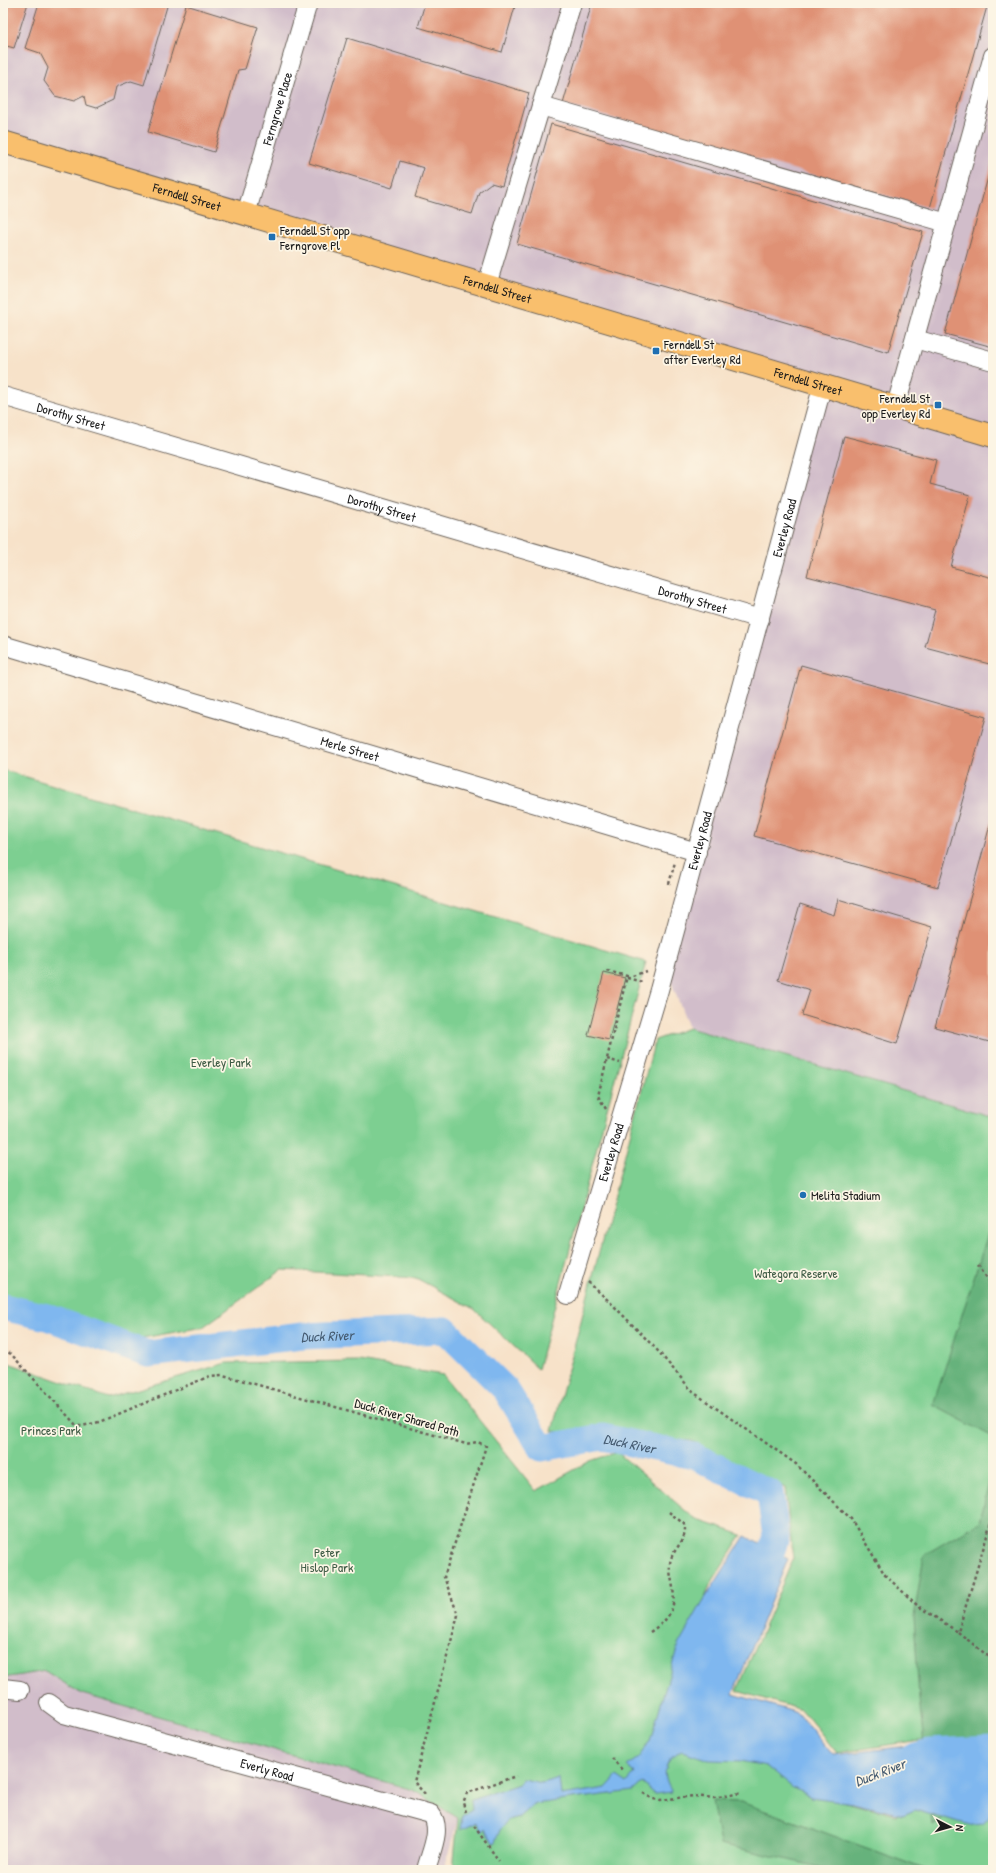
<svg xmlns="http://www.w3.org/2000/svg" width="996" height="1873" font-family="'Patrick Hand',sans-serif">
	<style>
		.industrial { fill: #d1bdca }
		.green { fill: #7dcf91; stroke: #4c7656 }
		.forest { fill: #66b27b; stroke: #41674c }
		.water { fill: #7fb7ef; stroke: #4e6a86 }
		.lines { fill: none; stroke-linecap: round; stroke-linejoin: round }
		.river { stroke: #7fb7ef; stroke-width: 27 }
		.building { fill: #df9175 }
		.minor-casing { stroke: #696159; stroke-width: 20 }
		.major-casing { stroke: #696159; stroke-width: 24 }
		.path { stroke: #696159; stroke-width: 2.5; stroke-dasharray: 3 3; stroke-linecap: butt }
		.minor { stroke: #fff; stroke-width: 18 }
		.major { stroke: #f9bf6d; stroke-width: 22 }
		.poi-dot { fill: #1f6fb2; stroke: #fcf5e5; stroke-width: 1.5 }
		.labels { text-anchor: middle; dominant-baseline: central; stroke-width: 3.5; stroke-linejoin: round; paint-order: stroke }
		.street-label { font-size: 13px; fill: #1c1c1c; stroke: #fcf5e5 }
		.poi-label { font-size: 13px; fill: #1c1c1c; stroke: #fcf5e5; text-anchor: start }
		.park-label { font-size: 13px; fill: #3e5b45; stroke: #fcf5e5 }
		.water-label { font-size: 14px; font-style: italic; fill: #445a70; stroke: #fcf5e5 }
	</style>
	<rect width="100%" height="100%" fill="#fcf5e5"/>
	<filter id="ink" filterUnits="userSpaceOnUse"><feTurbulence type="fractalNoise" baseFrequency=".025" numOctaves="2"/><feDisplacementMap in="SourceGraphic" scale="8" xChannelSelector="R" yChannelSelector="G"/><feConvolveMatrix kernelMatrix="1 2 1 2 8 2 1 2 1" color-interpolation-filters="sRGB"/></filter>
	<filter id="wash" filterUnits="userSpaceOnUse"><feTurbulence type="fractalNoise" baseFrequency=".012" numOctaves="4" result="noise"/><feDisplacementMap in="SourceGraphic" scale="16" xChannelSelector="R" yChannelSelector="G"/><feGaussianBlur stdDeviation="0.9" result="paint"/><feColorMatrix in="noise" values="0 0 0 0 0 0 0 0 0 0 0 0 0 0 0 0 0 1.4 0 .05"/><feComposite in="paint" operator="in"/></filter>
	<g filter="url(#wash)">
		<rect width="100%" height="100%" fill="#f7e2c9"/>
		<!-- industrial -->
		<path class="industrial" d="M 3,3 L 993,3 L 993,1117 L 689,1028 L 665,966 L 823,384 L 3,142 Z
			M 45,1671 L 82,1694 L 413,1790 L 458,1818 L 444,1870 L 3,1870 L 3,1678 Z"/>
		<!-- green -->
		<path class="green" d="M 3,770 L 646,962 L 538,1369 L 474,1309 L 416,1278 L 282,1270 L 203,1327 L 98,1346 L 22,1306 L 3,1304 Z
			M 689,1028 L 993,1117 L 993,1735 L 919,1740 L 837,1753 L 802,1710 L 737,1691 L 793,1559 L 785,1488 L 692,1441 L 552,1431 L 655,1040 Z
			M 3,1361 L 108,1398 L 226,1363 L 359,1361 L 443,1375 L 536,1491 L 590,1461 L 617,1452 L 695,1519 L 742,1535 L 710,1585 L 676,1672 L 769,1750 L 802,1791 L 896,1815 L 993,1771 L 993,1870 L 453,1870 L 458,1818 L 413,1790 L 82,1694 L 45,1671 L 3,1678 Z"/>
		<!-- forest -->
		<path class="forest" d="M 993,1218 L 993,1437 L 933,1405 Z
			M 993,1464 L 993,1785 L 933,1826 L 919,1699 L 914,1617 L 924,1555 L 980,1522 Z
			M 712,1801 L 741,1802 L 927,1870 L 826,1870 L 819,1867 L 720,1844 Z"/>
		<!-- water -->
		<path class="water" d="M 745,1536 L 788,1559 L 733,1694 L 798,1713 L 833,1755 L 908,1746 L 921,1763 L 993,1755 L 993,1812 L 983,1823 L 965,1825 L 915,1810 L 903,1815 L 853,1803 L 811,1797 L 793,1788 L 766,1766 L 741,1761 L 709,1760 L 682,1751 C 663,1759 661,1776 672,1792 L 655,1794 L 642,1783 L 633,1791 L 535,1804 L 520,1817 L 508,1820 L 501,1828 L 494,1844 L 484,1829 L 481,1832 L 475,1823 L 460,1830 L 462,1816 L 472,1810 L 471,1800 L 519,1784 L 524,1779 L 541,1783 L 559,1778 L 561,1795 L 606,1788 L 617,1776 L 627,1783 L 635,1773 L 627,1766 L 638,1758 L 650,1741 L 678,1645 L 702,1603 Z"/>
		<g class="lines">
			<!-- river -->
			<g class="river">
				<path id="s1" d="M 3,1307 L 47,1317 L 148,1354 L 303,1336 L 445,1330 L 506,1390 L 542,1448 L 602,1437 L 694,1456 L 770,1493 L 776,1537 L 760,1586"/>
				<path d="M 883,1770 L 910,1758 L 930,1752 L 993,1749"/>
			</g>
		</g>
		<g id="blocks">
			<!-- building -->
			<path class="building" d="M 3,3 L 28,3 L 14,48 L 3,45 Z
				M 39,3 L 168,3 L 144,85 L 131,81 L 116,87 L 113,100 L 96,108 L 86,105 L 84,96 L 74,101 L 55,96 L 44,81 L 48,68 L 40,53 L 25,48 Z
				M 425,3 L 516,3 L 502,52 L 418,27 Z
				M 592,3 L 988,3 L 930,208 L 563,104 Z
				M 186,5 L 258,27 L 245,69 L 238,70 L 214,152 L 148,132 Z
				M 347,38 L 529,93 L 502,186 L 491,183 L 479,192 L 472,214 L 415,197 L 424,168 L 400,161 L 392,188 L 309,163 Z
				M 551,124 L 923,232 L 888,352 L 517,244 Z
				M 993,159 L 993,347 L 945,334 Z
				M 844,436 L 936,460 L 930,484 L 970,495 L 951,567 L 993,578 L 993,665 L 925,647 L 935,610 L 807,576 Z
				M 801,665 L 986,717 L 938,887 L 754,836 Z
				M 993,814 L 993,1043 L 935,1027 Z
				M 838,899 L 932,927 L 897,1044 L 802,1015 L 810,990 L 778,980 L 800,904 L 834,915 Z
				M 604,973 L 625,978 L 609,1040 L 588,1035 Z"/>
		</g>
	</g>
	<g filter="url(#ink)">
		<use href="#blocks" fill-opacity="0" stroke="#696159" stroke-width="1"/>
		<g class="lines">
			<!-- minor casing -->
			<g class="minor-casing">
				<g id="minor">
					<path d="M 541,106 L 947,223"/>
					<path id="s2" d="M 246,214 L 308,3"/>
					<path d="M 487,285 L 572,3"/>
					<path d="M 915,339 L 993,361"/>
					<path id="s3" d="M 3,396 L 760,619"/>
					<path d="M 896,406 L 993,56"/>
					<path id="s4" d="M 3,645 L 697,852"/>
					<path id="s5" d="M 568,1295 L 659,990 L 823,384"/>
					<path d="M 3,1688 L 20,1690"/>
					<path id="s6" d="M 49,1703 L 64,1714 L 431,1814 C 443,1829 430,1853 426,1870"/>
				</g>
			</g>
			<!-- major casing -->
			<g class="major-casing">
				<g id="major">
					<path id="s7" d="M 3,142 L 993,436"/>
				</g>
			</g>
			<!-- path -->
			<path class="path" d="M 669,884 L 675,862
				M 627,978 L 643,982
				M 627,978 L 646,971
				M 607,1059 L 620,1063
				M 606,1109 L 598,1096 L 627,976 L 607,971
				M 978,1265 L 993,1287
				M 588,1282 L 610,1302 L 657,1350 L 693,1392 L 796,1464 L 851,1519 L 885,1575 L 918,1606 L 958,1632 L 993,1516
				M 3,1350 L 11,1354 L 77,1426 L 82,1426 L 99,1422 L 210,1376 L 223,1375 L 466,1444 L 478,1442 L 486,1446 L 444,1577 L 458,1615 L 414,1782 L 426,1795
				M 650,1632 C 671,1618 677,1608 672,1582 C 671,1576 669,1569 670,1563 C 672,1548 689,1541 684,1524 L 669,1512
				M 958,1632 L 988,1656 L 993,1658
				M 612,1758 L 623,1771
				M 643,1793 L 653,1799 L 660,1800 L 694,1796 L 714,1798 L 741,1793
				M 466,1812 L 463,1803 L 467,1793 L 516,1776
				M 474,1826 L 499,1861"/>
			<!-- minor -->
			<use href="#minor" class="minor"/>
			<!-- major -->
			<use href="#major" class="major"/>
		</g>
	</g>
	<!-- markers -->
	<g class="poi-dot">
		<rect x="268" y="233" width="8" height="8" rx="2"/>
		<rect x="652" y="347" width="8" height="8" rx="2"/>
		<rect x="934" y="401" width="8" height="8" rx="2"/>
		<circle cx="803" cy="1195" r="4"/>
	</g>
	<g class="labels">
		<!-- street labels -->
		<g class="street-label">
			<text stroke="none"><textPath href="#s2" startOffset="110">Ferngrove Place</textPath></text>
			<text stroke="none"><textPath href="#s7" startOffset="192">Ferndell Street</textPath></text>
			<text stroke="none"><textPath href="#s7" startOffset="516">Ferndell Street</textPath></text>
			<text stroke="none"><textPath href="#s7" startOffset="840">Ferndell Street</textPath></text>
			<text stroke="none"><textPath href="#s3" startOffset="71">Dorothy Street</textPath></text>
			<text stroke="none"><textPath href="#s3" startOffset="395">Dorothy Street</textPath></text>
			<text stroke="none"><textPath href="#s5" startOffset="797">Everley Road</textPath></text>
			<text stroke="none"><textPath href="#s3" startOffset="719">Dorothy Street</textPath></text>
			<text stroke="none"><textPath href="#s4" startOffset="362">Merle Street</textPath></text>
			<text stroke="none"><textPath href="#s5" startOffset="473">Everley Road</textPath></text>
			<text stroke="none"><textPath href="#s5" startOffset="149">Everley Road</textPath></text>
			<text transform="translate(407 1417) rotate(16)">Duck River Shared Path</text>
			<text stroke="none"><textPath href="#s6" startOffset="229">Everly Road</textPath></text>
		</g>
		<!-- poi labels -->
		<g class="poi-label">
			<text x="280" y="230">Ferndell St opp<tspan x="280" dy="15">Ferngrove Pl</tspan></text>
			<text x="664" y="344">Ferndell St<tspan x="664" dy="15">after Everley Rd</tspan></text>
			<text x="930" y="398" text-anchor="end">Ferndell St<tspan x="930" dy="15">opp Everley Rd</tspan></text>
			<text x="811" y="1195">Melita Stadium</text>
		</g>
		<!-- park labels -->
		<g class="park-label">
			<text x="221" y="1062">Everley Park</text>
			<text x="796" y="1273">Wategora Reserve</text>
			<text x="51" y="1430">Princes Park</text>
			<text x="327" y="1552">Peter<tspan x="327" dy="15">Hislop Park</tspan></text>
		</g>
		<!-- water labels -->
		<g class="water-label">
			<text stroke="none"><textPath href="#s1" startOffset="333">Duck River</textPath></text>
			<text stroke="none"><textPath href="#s1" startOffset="694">Duck River</textPath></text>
			<text transform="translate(880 1772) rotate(-21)">Duck River</text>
		</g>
	</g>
	<!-- margin -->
	<rect width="996" height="1873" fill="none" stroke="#fcf5e5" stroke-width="16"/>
	<!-- north arrow -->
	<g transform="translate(950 1827) rotate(96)" stroke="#fcf5e5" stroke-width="3" paint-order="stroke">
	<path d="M0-3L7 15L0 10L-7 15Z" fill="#1c1c1c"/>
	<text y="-6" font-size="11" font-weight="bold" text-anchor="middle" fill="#1c1c1c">N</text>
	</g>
</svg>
